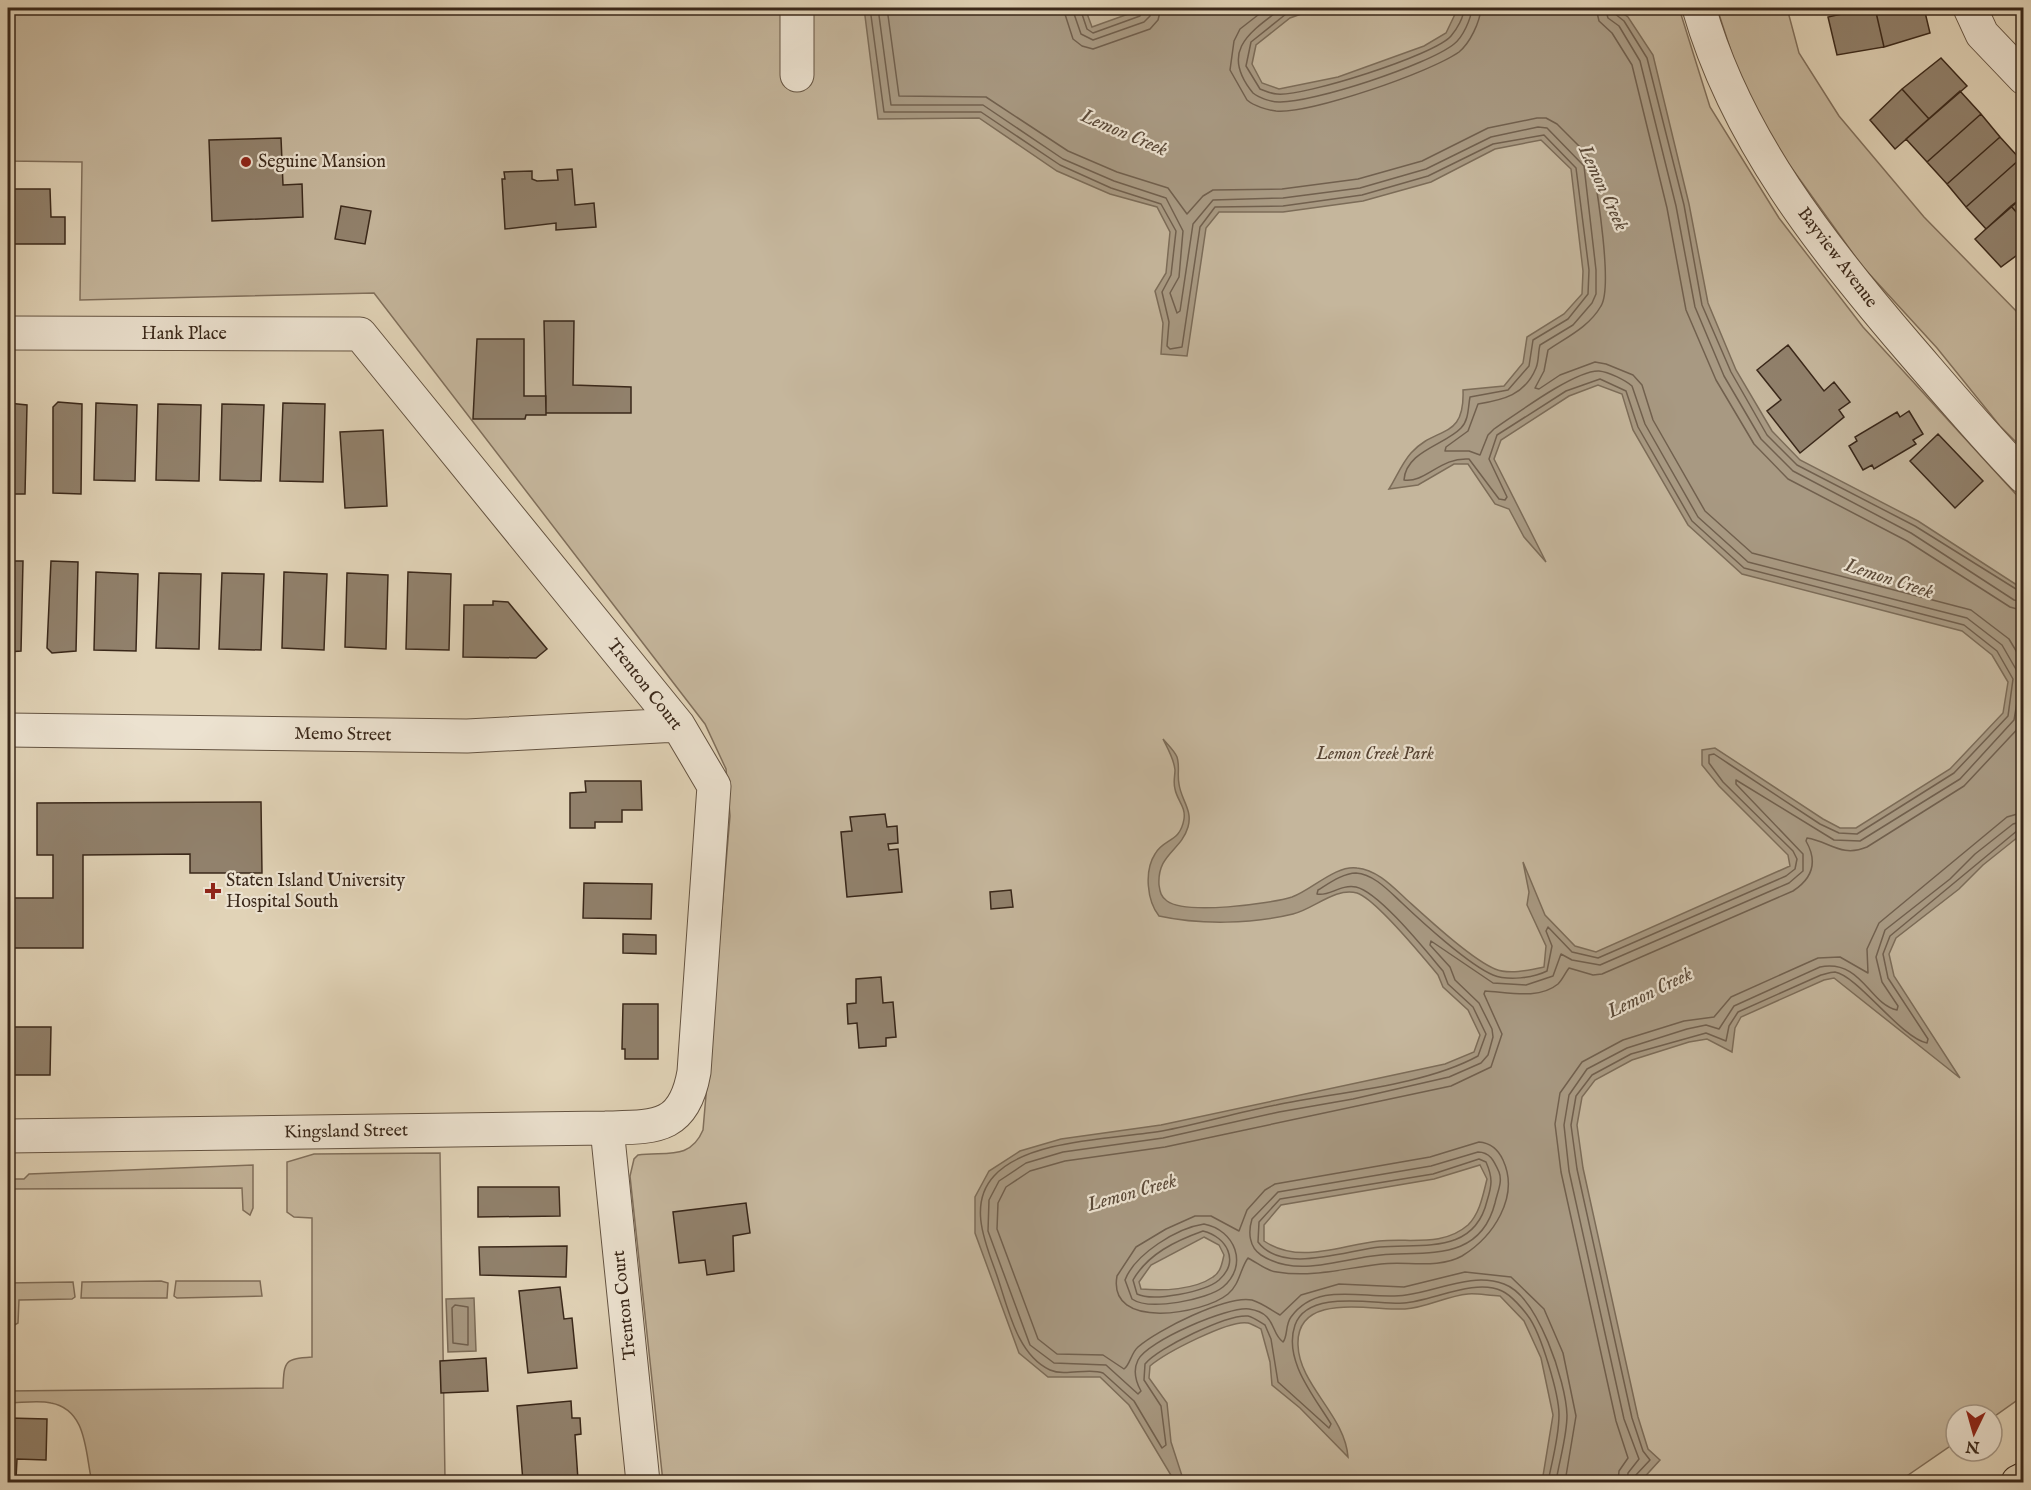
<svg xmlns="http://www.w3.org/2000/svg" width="2031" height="1490" font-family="'IM FELL English',serif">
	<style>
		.green { fill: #c5b69c; stroke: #806f5b; stroke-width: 1.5 }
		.water { fill: #a89982; stroke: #7c6c58; stroke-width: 1.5; fill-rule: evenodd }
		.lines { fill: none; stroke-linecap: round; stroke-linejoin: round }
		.shore { stroke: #71604e; stroke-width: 1.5 }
		.building { fill: #91816c; stroke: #3a281a; stroke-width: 1.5 }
		.minor-casing { stroke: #645341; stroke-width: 35 }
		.major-casing { stroke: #3a281a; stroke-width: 35 }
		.minor { stroke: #ece2d0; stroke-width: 33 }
		.major { stroke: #e1d3b7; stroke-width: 33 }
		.poi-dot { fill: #8f2418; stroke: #ece2d0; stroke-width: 2 }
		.labels { text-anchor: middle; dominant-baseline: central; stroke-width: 4.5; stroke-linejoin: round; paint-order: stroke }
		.poi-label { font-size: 18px; fill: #3a281a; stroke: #ece2d0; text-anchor: start }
		.street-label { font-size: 18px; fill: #3a281a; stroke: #ece2d0 }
		.park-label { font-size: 18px; font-style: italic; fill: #564434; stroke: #ece2d0 }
		.water-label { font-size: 20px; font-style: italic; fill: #5b4a39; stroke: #ece2d0 }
	</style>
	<rect width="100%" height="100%" fill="#e1d3b7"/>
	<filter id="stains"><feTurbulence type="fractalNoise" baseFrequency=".00333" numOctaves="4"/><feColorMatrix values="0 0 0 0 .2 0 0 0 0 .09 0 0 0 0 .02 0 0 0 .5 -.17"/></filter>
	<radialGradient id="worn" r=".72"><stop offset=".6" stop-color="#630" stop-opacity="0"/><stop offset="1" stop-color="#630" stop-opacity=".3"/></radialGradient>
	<!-- green -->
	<path class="green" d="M 8,8 L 1679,8 L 1710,107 L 1779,218 L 1863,327 L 2023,502 L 2023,1396 L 1992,1418 L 1992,1415 L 1956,1415 L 1956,1442 L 1898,1482 L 663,1482 L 630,1176 L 634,1159 L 638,1155 C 665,1151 690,1161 703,1130 L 730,816 L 726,769 L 705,724 L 374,293 L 80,300 L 82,162 L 8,161 Z
		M 1717,8 L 1787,8 L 1799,53 L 1839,116 L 1924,217 L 2023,318 L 2023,449 L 2000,426 L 1937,348 L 1862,266 L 1770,138 L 1742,85 Z
		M 440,1153 L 445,1479 L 438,1482 L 92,1482 C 85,1454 88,1410 51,1403 C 38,1400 21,1403 8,1403 L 8,1391 L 283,1388 C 284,1360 285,1359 312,1357 L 312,1218 L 294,1217 L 287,1212 L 287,1162 L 314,1154 Z
		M 253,1165 L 253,1208 L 250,1215 L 243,1210 L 242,1188 L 8,1189 L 8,1179 L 24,1179 L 29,1174 Z
		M 161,1281 L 168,1283 L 167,1298 L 81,1298 L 82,1282 Z
		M 176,1281 L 260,1281 L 262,1296 L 177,1298 L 174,1296 Z
		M 73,1282 L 75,1297 L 72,1299 L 19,1300 L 18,1323 L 13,1326 L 8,1324 L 8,1283 Z"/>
	<!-- water -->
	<path class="water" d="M 864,8 L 1085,8 L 1092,27 L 1145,8 L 1318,8 L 1290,18 L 1256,45 L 1252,64 L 1262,83 L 1279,89 L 1338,77 L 1424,46 L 1446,33 L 1458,8 L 1615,8 L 1628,17 L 1653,55 L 1689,204 L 1708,303 L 1736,370 L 1772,431 L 1800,460 L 1918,521 L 2023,589 L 2023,833 L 1983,865 L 1959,889 L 1896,938 L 1889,954 L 1894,976 L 1960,1078 L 1834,978 L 1824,980 L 1741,1017 L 1735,1028 L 1732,1052 L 1707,1039 L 1689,1042 L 1632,1060 L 1595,1080 L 1582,1097 L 1577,1125 L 1583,1168 L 1638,1417 L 1648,1449 L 1660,1460 L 1640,1482 L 1542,1482 L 1553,1415 L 1541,1358 L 1524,1321 L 1500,1296 C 1489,1296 1478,1293 1468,1294 C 1446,1296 1426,1308 1405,1309 C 1373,1311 1296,1291 1298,1345 C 1299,1385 1345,1415 1348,1457 L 1300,1408 L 1272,1385 L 1270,1362 L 1261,1329 C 1257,1327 1252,1324 1248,1323 C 1230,1319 1165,1353 1150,1366 L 1149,1378 L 1167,1403 L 1171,1442 L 1184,1482 L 1175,1482 L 1129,1405 L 1100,1377 L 1048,1377 L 1019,1353 L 975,1233 L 975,1197 L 989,1171 L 1020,1151 L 1061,1139 L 1161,1125 L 1445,1064 L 1474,1052 L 1480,1035 L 1468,1010 L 1443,987 L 1438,975 C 1423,957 1376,899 1357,893 C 1335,887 1314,909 1293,914 C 1252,924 1200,925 1159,916 C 1147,901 1144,871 1155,854 C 1164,838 1180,843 1184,819 C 1186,807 1177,800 1175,789 C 1173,782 1175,776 1175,770 C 1174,759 1168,749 1163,739 C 1168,745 1174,750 1177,757 C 1180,766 1177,775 1179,784 C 1181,800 1193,810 1188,827 C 1181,851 1157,854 1159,885 C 1160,892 1161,897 1167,901 C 1186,915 1269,904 1292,897 C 1312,890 1335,865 1357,868 C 1377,870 1392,886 1406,899 C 1426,917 1471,959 1495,969 C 1509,975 1530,970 1544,967 L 1546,946 L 1527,905 L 1529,892 L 1523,862 L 1545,915 L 1575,946 L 1596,952 L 1790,866 L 1788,855 L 1719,786 L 1702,765 L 1702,750 L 1715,748 L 1823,819 L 1840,828 L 1856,828 L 1950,769 L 2003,713 L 2008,682 L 1992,655 L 1962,631 L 1742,574 L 1688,525 L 1633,430 L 1622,394 L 1598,385 L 1569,396 L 1501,440 L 1494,459 L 1546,562 L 1524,537 L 1509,509 L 1495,504 L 1468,464 L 1454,464 L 1418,485 L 1389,489 C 1396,478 1402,463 1411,453 C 1436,425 1465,441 1463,390 L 1504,386 L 1523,363 L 1527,337 L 1564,314 L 1582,294 L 1583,271 L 1571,169 L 1541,140 L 1495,149 L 1431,182 L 1363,201 L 1283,212 L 1219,212 L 1206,228 L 1187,356 L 1161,354 L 1163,323 L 1155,291 L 1166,273 L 1170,232 L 1157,207 L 1110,194 L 1057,171 L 979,118 L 878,119 ZM 1480,1165 L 1487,1179 C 1483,1195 1480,1213 1468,1225 C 1443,1247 1410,1238 1379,1241 C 1340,1245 1300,1265 1264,1241 L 1264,1225 L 1281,1205 L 1434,1179 ZM 1204,1237 L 1219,1245 L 1224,1255 C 1222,1263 1221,1272 1213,1277 C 1194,1290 1163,1291 1141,1289 L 1139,1282 L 1151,1265 Z
		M 474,1298 L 476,1351 L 448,1352 L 446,1299 Z"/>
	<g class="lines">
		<!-- shore -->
		<path class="shore" d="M 870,8 L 884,112 L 981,112 L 1060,165 L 1111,188 L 1161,204 L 1176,231 L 1171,275 L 1162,292 L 1169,322 L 1167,346 L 1170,349 L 1182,347 L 1200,227 L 1215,207 L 1283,206 L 1362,195 L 1428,176 L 1493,144 L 1544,135 L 1576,168 L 1589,270 L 1588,294 L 1568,319 L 1533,340 L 1529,366 L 1508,390 L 1470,397 C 1468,407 1469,420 1461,428 C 1445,445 1406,451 1404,480 C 1426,483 1440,457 1469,459 L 1499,499 L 1505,500 L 1507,497 L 1489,459 L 1497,435 L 1566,391 L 1600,379 L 1626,391 L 1638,427 L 1692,521 L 1744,568 L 1964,625 L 1997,651 L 2013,679 L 2008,716 L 1954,773 L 1857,834 L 1839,833 L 1820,824 L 1729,764 L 1714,754 L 1709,755 L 1709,763 L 1723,782 L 1793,851 L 1797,859 L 1795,869 L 1786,876 L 1598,958 L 1572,952 L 1548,927 L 1546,931 L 1552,946 L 1547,971 C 1533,978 1508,981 1493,975 C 1469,965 1422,922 1402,903 C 1390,892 1374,874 1356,873 C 1343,873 1328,884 1318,890 L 1317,894 C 1329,897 1340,884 1356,887 C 1379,892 1426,951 1443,971 L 1448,984 L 1473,1007 L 1486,1034 L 1478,1056 C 1423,1086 1338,1092 1276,1105 C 1238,1112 1200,1124 1162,1131 C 1115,1139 1027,1139 994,1176 C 969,1203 984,1240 995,1270 C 1007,1302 1015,1354 1050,1370 C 1066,1377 1088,1367 1103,1373 L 1134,1401 L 1162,1448 L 1166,1445 L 1161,1406 L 1144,1380 L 1145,1364 C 1158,1348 1227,1314 1248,1316 C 1253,1317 1260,1322 1265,1325 L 1271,1339 L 1278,1382 L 1329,1428 L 1331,1424 C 1314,1396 1283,1360 1295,1325 C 1308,1288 1377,1305 1404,1303 C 1432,1301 1475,1278 1502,1291 C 1511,1295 1523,1309 1528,1316 C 1541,1333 1559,1394 1559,1415 C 1559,1437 1552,1461 1548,1482
			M 878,8 L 891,105 L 983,105 L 1063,159 L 1114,181 L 1166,198 L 1183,231 L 1179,277 L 1170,293 L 1177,313 L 1180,311 L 1193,224 L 1213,200 L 1283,198 L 1360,188 L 1426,169 L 1491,137 L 1538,127 L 1547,128 L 1584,166 L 1596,270 L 1596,294 L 1592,303 L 1573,325 L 1540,345 C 1538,352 1539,361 1536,368 C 1525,395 1503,400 1478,404 L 1468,431 L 1446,447 L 1445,451 L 1469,451 L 1480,455 L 1488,435 L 1494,429 C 1515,415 1575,370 1599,371 C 1609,372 1625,380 1632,386 L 1645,424 L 1698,517 L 1748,562 L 1967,618 L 2002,645 L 2021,678 L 2014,720 L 1960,779 L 1860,841 L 1834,840 L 1736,780 L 1736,784 L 1803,854 L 1803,871 L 1789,883 L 1600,965 L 1572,960 L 1561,954 L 1553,976 L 1526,985 L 1493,983 L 1431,941 L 1430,945 L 1450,967 L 1455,980 L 1479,1003 L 1492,1029 L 1493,1037 L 1488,1055 L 1481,1063 L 1449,1077 L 1353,1099 L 1279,1112 L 1163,1138 L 1063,1152 L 1026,1163 L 999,1181 L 989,1200 L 988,1231 L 1030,1345 L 1054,1363 L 1106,1365 L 1138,1394 L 1141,1391 C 1136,1382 1133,1370 1138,1360 C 1147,1341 1229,1306 1249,1309 C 1277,1313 1270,1333 1283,1342 C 1288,1336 1285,1325 1291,1317 C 1319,1279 1367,1301 1406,1295 C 1438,1291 1472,1272 1504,1284 C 1538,1296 1566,1382 1567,1415 C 1567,1437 1559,1461 1556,1482
			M 887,8 L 899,96 L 986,97 L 1068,151 L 1117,172 L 1168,188 L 1187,214 L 1203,196 L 1213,190 L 1282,189 L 1358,179 L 1422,161 L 1488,128 L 1537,118 L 1546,118 L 1557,124 L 1587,154 L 1592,163 C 1597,189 1613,287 1601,306 C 1589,327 1567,337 1548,350 L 1544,371 L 1535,388 L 1539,389 L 1560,375 L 1595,362 L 1606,364 L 1633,375 L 1642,385 L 1653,420 L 1705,511 L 1752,553 L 1971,610 L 2009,639 L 2024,664
			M 1063,8 L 1073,39 L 1082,46 L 1093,49 L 1150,29 L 1158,20 L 1161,8
			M 1072,8 L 1081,34 L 1093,40 L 1144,22 L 1150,16 L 1152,8
			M 1080,8 L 1087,29 L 1093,33 L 1140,16 L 1144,8
			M 1267,8 L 1240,29 L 1234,41 L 1230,70 L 1247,100 C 1254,106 1267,110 1276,111 C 1310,114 1431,72 1459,52 C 1470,43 1480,22 1481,8
			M 1282,8 C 1250,32 1219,51 1253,93 C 1259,98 1271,102 1279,102 C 1312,103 1428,65 1454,44 C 1463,37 1471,19 1472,8
			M 1301,8 L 1286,14 L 1251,42 L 1246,66 L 1260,89 C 1265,91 1272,94 1277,94 C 1303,97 1435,55 1451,36 C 1457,29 1464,17 1464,8
			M 1596,8 L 1599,21 L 1612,33 L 1632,65 L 1667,208 L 1686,310 L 1716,380 L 1754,444 L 1788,479 L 1907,541 L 2010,607 L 2024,611
			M 1605,8 L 1608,18 L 1619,26 L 1640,61 L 1676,206 L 1695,307 L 1724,376 L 1761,439 L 1793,471 L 1911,533 L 2014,600 L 2024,602
			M 1613,8 L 1614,13 L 1624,21 L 1647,58 L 1684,205 L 1702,305 L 1731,372 L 1767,435 L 1797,465 L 1915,526 L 2024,594
			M 1479,1142 C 1491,1143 1498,1149 1503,1160 C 1520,1197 1493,1237 1462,1256 C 1439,1269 1406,1261 1381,1264 C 1345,1268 1313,1278 1277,1272 C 1266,1271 1258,1263 1248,1258 C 1240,1269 1240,1284 1228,1294 C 1204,1314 1107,1331 1117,1276 L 1136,1247 L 1166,1229 L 1195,1216 L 1211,1216 L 1239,1231 L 1247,1210 L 1265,1190 L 1275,1184 L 1430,1157 Z
			M 1478,1152 C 1490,1152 1494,1161 1499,1172 C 1503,1182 1497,1193 1495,1203 C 1480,1262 1427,1251 1381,1255 C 1341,1258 1298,1279 1261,1255 C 1249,1247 1248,1232 1252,1219 L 1278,1192 L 1431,1166 Z
			M 1479,1159 L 1486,1162 C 1493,1178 1492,1185 1487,1201 C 1474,1255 1422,1243 1380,1247 C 1347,1250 1283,1275 1258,1242 L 1259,1222 L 1280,1199 L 1433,1174 Z
			M 1204,1224 C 1235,1230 1249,1265 1223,1287 C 1207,1300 1149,1311 1132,1299 L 1125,1280 C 1135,1254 1177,1228 1204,1224 Z
			M 1203,1231 C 1227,1237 1240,1261 1219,1280 C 1205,1292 1153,1302 1137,1294 L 1133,1280 C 1148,1254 1175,1241 1203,1231 Z
			M 455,1305 L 468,1307 L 468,1345 L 453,1343 L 452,1308 Z
			M 1565,1482 L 1576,1416 L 1563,1353 L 1544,1309 L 1511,1277 L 1465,1272 L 1404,1287 L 1339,1284 L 1301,1295 L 1280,1315 C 1271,1310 1262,1303 1252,1300 C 1227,1295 1157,1330 1138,1347 C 1131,1353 1130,1365 1124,1369 L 1103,1355 L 1057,1354 L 1038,1339 L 997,1229 L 998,1203 L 1006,1187 L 1030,1171 L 1065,1161 L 1165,1147 L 1451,1086 L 1491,1067 L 1502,1034 L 1484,994 L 1485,991 C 1507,992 1539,1000 1558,984 C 1563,979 1565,973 1569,968 L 1593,975 L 1602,974 L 1793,891 C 1813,878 1818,862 1806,841 L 1807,838 C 1829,841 1841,858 1867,847 L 1964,786 L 2024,722
			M 1618,1482 L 1619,1471 L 1628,1458 L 1616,1421 L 1561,1172 L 1555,1124 L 1560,1093 L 1582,1062 L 1623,1040 L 1684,1021 L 1714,1017 L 1731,997 L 1818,958 L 1840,957 L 1868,973 L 1867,949 L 1879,923 L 2007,817 L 2024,812
			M 1627,1482 L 1628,1473 L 1639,1459 L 1624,1419 L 1569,1171 L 1564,1125 L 1569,1095 L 1587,1069 L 1627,1048 L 1687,1029 L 1706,1025 L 1719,1029 L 1734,1006 L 1820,967 C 1862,959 1869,1004 1897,1010 L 1898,1006 L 1882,982 L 1876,957 L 1885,930 L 1950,879 L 1975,854 L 2013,824 L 2024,821
			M 1634,1482 L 1635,1476 L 1650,1460 L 1643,1451 L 1632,1418 L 1577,1169 L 1571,1125 L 1576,1096 L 1592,1075 L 1631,1054 L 1706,1033 L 1726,1041 L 1729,1026 L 1738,1012 L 1821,975 C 1825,974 1831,972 1835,972 C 1858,976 1901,1038 1927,1043 L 1928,1039 L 1888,978 L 1883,954 L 1890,936 L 2018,830 L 2024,829"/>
	</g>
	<!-- building -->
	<path class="building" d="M 1835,8 L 1868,8 L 1837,15 Z
		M 1868,8 L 1875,8 L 1884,47 L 1837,55 L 1828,17 Z
		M 1875,8 L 1924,8 L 1930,33 L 1884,47 Z
		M 1941,58 L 1967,86 L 1929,119 L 1902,89 Z
		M 1902,89 L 1929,119 L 1895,149 L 1870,120 Z
		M 1960,91 L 1981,114 L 1927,162 L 1906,139 Z
		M 1981,114 L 2000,137 L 1947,184 L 1927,162 Z
		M 2000,137 L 2020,159 L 1966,207 L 1947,184 Z
		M 281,138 L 283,185 L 302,184 L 303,217 L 212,221 L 209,140 Z
		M 2020,159 L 2024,163 L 2024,196 L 1986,229 L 1966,207 Z
		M 572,169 L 575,205 L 594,203 L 596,227 L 556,230 L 556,223 L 505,229 L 502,179 L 505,179 L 504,172 L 532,171 L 532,179 L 537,181 L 558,180 L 557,170 Z
		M 8,189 L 50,189 L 51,217 L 65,217 L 65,244 L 8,244 Z
		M 2024,196 L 2024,221 L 2011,206 Z
		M 341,206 L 371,211 L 365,244 L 335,239 Z
		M 2011,206 L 2024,221 L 2024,250 L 2001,267 L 1975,239 Z
		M 544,321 L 574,321 L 573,385 L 631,387 L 631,413 L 546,413 Z
		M 477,339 L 524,339 L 524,396 L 546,396 L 546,415 L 526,415 L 525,419 L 473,419 Z
		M 1788,345 L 1824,391 L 1834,382 L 1850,402 L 1839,410 L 1844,417 L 1800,453 L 1767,411 L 1781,400 L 1757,370 Z
		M 58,402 L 82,404 L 81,494 L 53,493 L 53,407 Z
		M 8,403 L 27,405 L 25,494 L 8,494 Z
		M 96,403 L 137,405 L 135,481 L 94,480 Z
		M 283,403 L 325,404 L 323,482 L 280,481 Z
		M 158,404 L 201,405 L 199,481 L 156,480 Z
		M 222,404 L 264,405 L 261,481 L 220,480 Z
		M 1909,411 L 1923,434 L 1913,440 L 1916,444 L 1874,469 L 1872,465 L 1863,470 L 1849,446 L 1857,441 L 1855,437 L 1897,412 L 1900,417 Z
		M 383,430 L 387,506 L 345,508 L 340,432 Z
		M 1938,434 L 1983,481 L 1955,508 L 1910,461 Z
		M 8,561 L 23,561 L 21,651 L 8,652 Z
		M 51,561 L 78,562 L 76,651 L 52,653 L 47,648 Z
		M 96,572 L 138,574 L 136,651 L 94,650 Z
		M 284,572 L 327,574 L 324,650 L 282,648 Z
		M 408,572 L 451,574 L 449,650 L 406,649 Z
		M 159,573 L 201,574 L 199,649 L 156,648 Z
		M 222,573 L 264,574 L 261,650 L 219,649 Z
		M 347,573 L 388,575 L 386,649 L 345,647 Z
		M 493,601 L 508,602 L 547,649 L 536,658 L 463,657 L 464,605 L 493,605 Z
		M 585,781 L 641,781 L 642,810 L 622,810 L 622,822 L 595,822 L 595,828 L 570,828 L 570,793 L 586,792 Z
		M 261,802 L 262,873 L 190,873 L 190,854 L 83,855 L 83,948 L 8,948 L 8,898 L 53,898 L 53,855 L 37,855 L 37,803 Z
		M 885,814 L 887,827 L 897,826 L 898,843 L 888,844 L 889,850 L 898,849 L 902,892 L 847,897 L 841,832 L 852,831 L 850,817 Z
		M 584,883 L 652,884 L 651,919 L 583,918 Z
		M 1011,890 L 1013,907 L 991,909 L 990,892 Z
		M 623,934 L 656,935 L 656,954 L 623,953 Z
		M 881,977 L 883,1003 L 893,1002 L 896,1037 L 886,1038 L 886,1046 L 859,1048 L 857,1023 L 848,1024 L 847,1004 L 856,1003 L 856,979 Z
		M 623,1004 L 658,1004 L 658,1059 L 625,1059 L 625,1049 L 622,1049 Z
		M 8,1027 L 51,1027 L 50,1075 L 8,1075 Z
		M 478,1187 L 559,1187 L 560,1216 L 478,1217 Z
		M 746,1203 L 750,1233 L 733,1236 L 734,1271 L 707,1275 L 705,1260 L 679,1263 L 673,1212 Z
		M 567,1246 L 566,1277 L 480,1275 L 479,1247 Z
		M 560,1287 L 564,1319 L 572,1318 L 577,1368 L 528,1373 L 519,1291 Z
		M 486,1358 L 488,1391 L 441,1393 L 440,1361 Z
		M 571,1401 L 572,1418 L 580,1418 L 581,1434 L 575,1435 L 578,1480 L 523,1482 L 517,1406 Z
		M 9,1418 L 47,1419 L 46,1460 L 17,1459 L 16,1479 L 8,1479 Z"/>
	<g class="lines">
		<!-- minor casing -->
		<g class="minor-casing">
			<path id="minor" d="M 1699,8 C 1736,138 1822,247 1909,348 C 1947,392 1984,436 2024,477
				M 1970,8 L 1982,34 L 2024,78
				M 797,75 L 797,8
				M 8,333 L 360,334 L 678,725 L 714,786 L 694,1072 C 684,1129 656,1127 607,1128 L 8,1136
				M 8,730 L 467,736 L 678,725
				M 607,1128 L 643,1482"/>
		</g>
		<!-- major casing -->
		<g class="major-casing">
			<path id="major" d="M 2018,1482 L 2024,1479"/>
		</g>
		<!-- minor -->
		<use href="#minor" class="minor"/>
		<!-- major -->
		<use href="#major" class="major"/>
	</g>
	<!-- markers -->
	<g class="poi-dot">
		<circle cx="246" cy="162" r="6"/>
		<path d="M210 882h6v6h6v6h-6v6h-6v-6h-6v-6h6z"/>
	</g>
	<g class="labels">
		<!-- poi labels -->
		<g class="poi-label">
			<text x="258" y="162">Seguine Mansion</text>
			<text x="226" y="881">Staten Island University<tspan x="226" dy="21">Hospital South</tspan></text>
		</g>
		<!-- street labels -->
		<g class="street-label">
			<text transform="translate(1837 258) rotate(53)">Bayview Avenue</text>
			<text x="184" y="334">Hank Place</text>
			<text transform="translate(644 685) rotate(52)">Trenton Court</text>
			<text transform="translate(343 735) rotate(1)">Memo Street</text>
			<text transform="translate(346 1132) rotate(-1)">Kingsland Street</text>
			<text transform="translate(625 1305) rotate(-96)">Trenton Court</text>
		</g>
		<!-- park labels -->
		<g class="park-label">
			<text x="1375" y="754">Lemon Creek Park</text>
		</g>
		<!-- water labels -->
		<g class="water-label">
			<text transform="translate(1124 133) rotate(23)">Lemon Creek</text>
			<text transform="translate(1603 188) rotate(65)">Lemon Creek</text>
			<text transform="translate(1889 579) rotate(18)">Lemon Creek</text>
			<text transform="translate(1650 993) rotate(-26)">Lemon Creek</text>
			<text transform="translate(1132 1193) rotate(-16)">Lemon Creek</text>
		</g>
	</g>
	<!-- margin -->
	<rect width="2031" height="1490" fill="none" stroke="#e1d3b7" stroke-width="30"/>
	<rect x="9" y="9" width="2013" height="1472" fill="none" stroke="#3a281a" stroke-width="3"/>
	<rect x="15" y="15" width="2001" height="1460" fill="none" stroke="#3a281a" stroke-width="1.5"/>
	<!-- north arrow -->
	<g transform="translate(1974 1433) rotate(185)"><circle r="28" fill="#ece2d0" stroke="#a59887" stroke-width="1.5"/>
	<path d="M0-4.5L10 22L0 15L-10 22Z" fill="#8f2418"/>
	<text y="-9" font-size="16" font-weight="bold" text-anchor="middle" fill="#3a281a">N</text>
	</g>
	<rect width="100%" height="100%" filter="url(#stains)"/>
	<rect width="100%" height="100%" fill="url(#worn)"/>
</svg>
